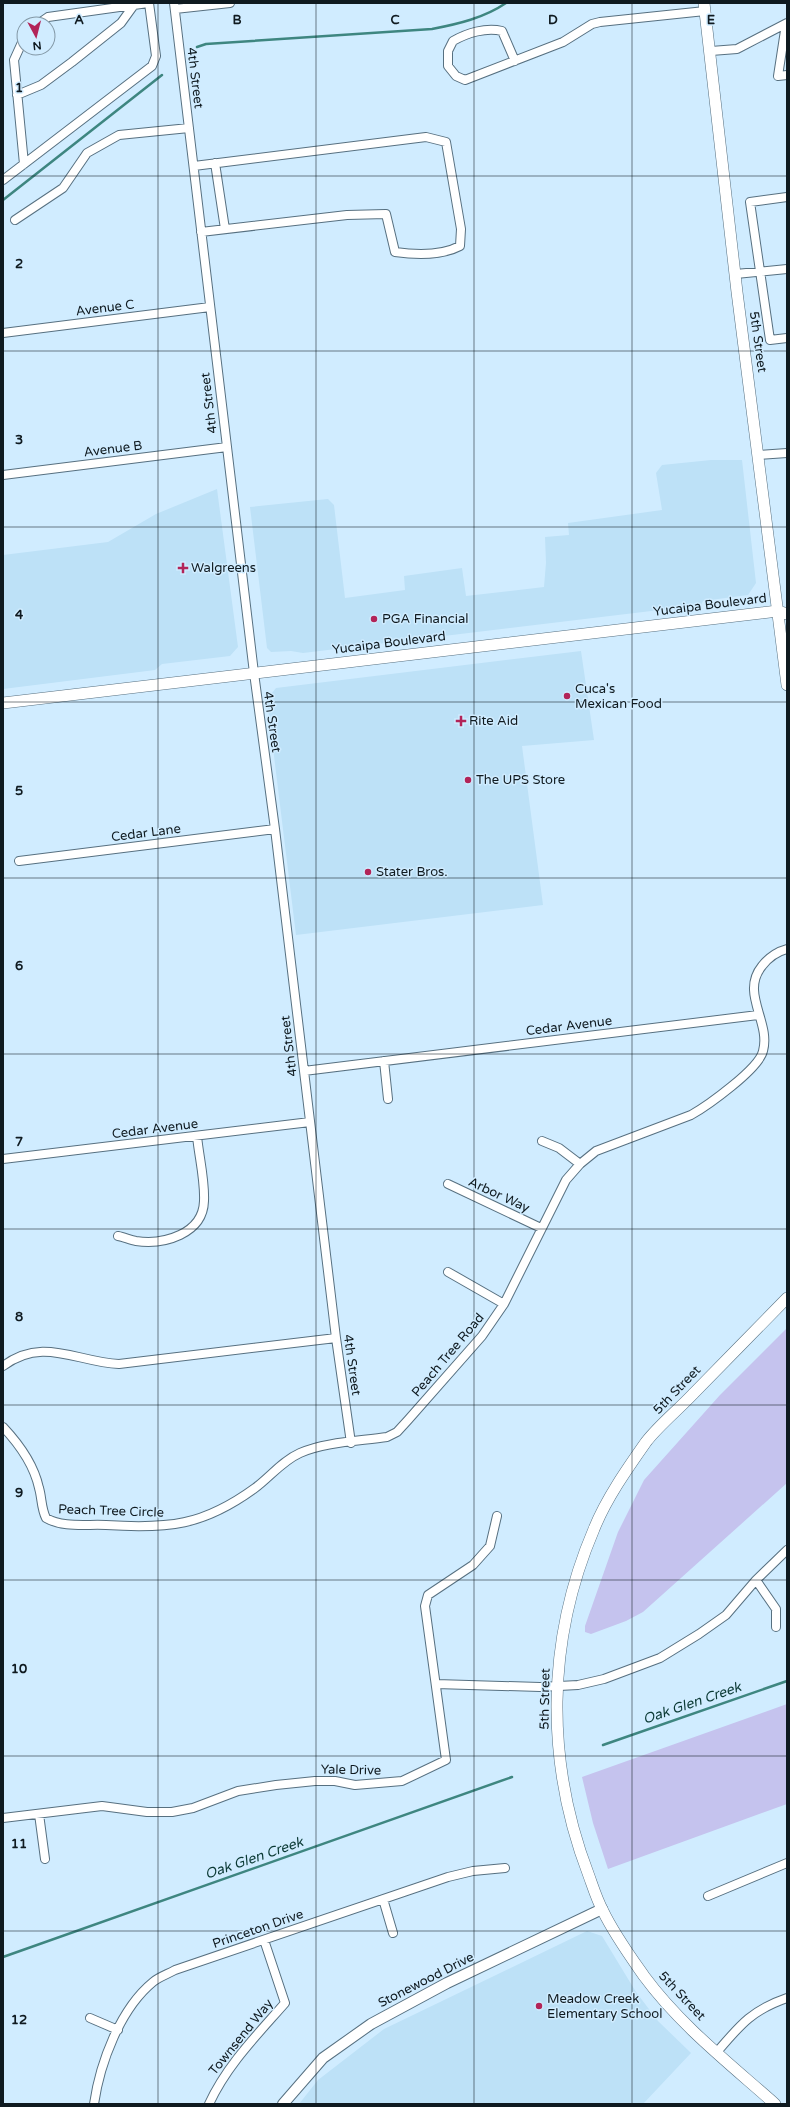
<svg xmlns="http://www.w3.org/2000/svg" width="790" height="2107" font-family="'Varela Round',sans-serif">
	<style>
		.built { fill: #bde1f7 }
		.grass { fill: #c5c3ee }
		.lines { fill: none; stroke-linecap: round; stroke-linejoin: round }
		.stream { stroke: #3e8680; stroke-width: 2.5 }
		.minor-casing { stroke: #577080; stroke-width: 10 }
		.tertiary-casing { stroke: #577080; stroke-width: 12 }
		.secondary-casing { stroke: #577080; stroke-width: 12 }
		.minor { stroke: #fff; stroke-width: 8 }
		.tertiary { stroke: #fff; stroke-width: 10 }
		.secondary { stroke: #fff; stroke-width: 11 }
		.grid { fill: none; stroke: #0f1a20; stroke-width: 1; stroke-opacity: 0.55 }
		.poi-dot { fill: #b22458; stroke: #d0ecff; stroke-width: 1.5 }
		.labels { text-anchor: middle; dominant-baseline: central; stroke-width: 3; stroke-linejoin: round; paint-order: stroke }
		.street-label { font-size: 13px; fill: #0f1a20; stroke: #d0ecff }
		.poi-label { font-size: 13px; fill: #0f1a20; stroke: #d0ecff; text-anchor: start }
		.water-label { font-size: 14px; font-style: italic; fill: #0a3934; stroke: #d0ecff }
		.grid-label { font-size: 13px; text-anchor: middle; font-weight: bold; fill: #0f1a20; stroke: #d0ecff; stroke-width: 3; stroke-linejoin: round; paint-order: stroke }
	</style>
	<rect width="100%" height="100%" fill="#d0ecff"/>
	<!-- built -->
	<path class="built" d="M 711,460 L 742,460 L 756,583 L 748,595 L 703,601 L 701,605 L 303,653 L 291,651 L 271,652 L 267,648 L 250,507 L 328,499 L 334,505 L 345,598 L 405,590 L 404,576 L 462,568 L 466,596 L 544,587 L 546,563 L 545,537 L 569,535 L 568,523 L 662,510 L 656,473 L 662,465 Z
		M 217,489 L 238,647 L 230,656 L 162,664 L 155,670 L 3,689 L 3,555 L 108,542 L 156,514 Z
		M 581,651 L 594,740 L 522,746 L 543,905 L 296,935 L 267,699 L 276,688 Z
		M 587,1931 L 602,1936 L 636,1992 L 658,2021 L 691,2053 L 643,2104 L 299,2104 L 318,2080 L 384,2029 Z"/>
	<!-- grass -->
	<path class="grass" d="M 787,1328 L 787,1483 L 643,1612 L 626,1621 L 591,1634 L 585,1632 L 585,1626 L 618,1532 L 644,1480 L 720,1395 Z
		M 787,1704 L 787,1804 L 608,1869 L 593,1823 L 582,1777 Z"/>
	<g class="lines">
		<!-- stream -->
		<path class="stream" d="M 197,47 L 206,44 L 432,29 C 458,24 484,18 506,3
			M 3,200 L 162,75
			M 603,1745 L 787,1681
			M 3,1957 L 512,1777"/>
		<!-- minor casing -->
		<g class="minor-casing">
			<path id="minor" d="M 174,3 L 254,673 L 275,829 L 336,1338 L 351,1443
				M 175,9 L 230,3
				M 38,24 L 48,17 L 148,3
				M 786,24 L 778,76 L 787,75
				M 24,38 L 14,60 L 24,164
				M 711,51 L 737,49 L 787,23
				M 515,61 L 502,31 C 486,27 467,33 453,41 L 448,51 L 448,66 L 456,76 L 465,80 L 563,42 L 592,24 L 600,22 L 705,11
				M 17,95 L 41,85 L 72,62 L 121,23 L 134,5
				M 215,163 L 225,229
				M 194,166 L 426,137 L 446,142 L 461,229 L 460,246 C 441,256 416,255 395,252 L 386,214 L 347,215 L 201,232
				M 3,180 L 152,66 L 156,56 L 149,3
				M 787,197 L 750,202 L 770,340 L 787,338
				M 15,220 L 63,188 L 87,153 L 119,135 L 189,128
				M 736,274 L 787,269
				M 3,333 L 210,307
				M 758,455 L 787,453
				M 3,475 L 227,447
				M 19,861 L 275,829
				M 384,1061 L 388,1099
				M 304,1071 L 758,1015
				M 542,1141 L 559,1148 L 580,1164 L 596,1151 L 691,1115 C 707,1106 759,1069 763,1051 C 771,1022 740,993 762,966 C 769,957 776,952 787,949
				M 3,1159 L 310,1122
				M 448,1184 L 541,1228
				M 118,1236 C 124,1237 130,1240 136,1241 C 164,1245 203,1234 204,1201 C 205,1180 199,1157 197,1136
				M 448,1272 L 504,1304
				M 3,1366 C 43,1336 76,1362 119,1364 L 336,1338
				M 3,1427 C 19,1444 34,1465 39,1488 C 42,1498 41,1508 46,1518 C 63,1528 86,1524 106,1525 C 168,1529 203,1526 255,1488 C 270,1477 282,1461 300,1453 C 324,1442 361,1441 387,1437 L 397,1432 L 408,1420 L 482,1336 L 504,1304 L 566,1180 L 580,1164
				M 756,1580 L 776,1609 L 776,1627
				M 436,1684 L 540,1687 L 578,1685 L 604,1679 L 660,1658 L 699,1634 L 726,1615 L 756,1580 L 787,1550
				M 39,1814 L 45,1859
				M 3,1818 L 102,1806 L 147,1812 L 172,1812 L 193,1808 L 238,1791 L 276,1785 L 315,1781 L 335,1781 L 355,1785 L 402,1781 L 446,1760 L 425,1606 L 428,1595 L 473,1565 L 490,1546 L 497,1516
				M 708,1896 L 787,1863
				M 383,1899 L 393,1933
				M 90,2018 L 118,2030
				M 717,2052 C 740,2025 752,2010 787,1998
				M 94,2104 C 100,2063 120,2009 153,1982 C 159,1977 168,1974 175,1970 L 448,1877 L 473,1871 L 505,1868
				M 209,2104 C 227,2065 257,2035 285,2003 L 264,1940"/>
		</g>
		<!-- tertiary casing -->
		<g class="tertiary-casing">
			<path id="tertiary" d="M 283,2104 L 323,2058 L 371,2024 L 447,1983 L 602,1909"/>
		</g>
		<!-- secondary casing -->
		<g class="secondary-casing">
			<path id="secondary" d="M 704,3 L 737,292 L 787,685
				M 3,703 L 778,611 L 787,614
				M 775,2104 C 730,2064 680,2025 644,1976 C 630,1956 614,1934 603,1911 C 597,1900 593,1887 589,1876 C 545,1762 546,1641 594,1529 C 606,1499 627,1469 646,1442 C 659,1425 678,1410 693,1394 C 724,1362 756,1330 787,1298"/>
		</g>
		<!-- minor -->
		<use href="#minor" class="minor"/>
		<!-- tertiary -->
		<use href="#tertiary" class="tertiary"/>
		<!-- secondary -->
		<use href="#secondary" class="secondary"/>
	</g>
	<!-- grid -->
	<path class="grid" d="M 158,3 L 158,2104M 316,3 L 316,2104M 474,3 L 474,2104M 632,3 L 632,2104M 3,176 L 787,176M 3,351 L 787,351M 3,527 L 787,527M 3,702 L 787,702M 3,878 L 787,878M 3,1054 L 787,1054M 3,1229 L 787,1229M 3,1405 L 787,1405M 3,1580 L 787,1580M 3,1756 L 787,1756M 3,1931 L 787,1931"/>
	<!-- markers -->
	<g class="poi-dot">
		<path d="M181 562h4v4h4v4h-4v4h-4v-4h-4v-4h4z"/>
		<circle cx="374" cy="619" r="4"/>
		<circle cx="567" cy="696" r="4"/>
		<path d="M459 715h4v4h4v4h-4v4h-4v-4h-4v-4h4z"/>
		<circle cx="468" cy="780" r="4"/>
		<circle cx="368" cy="872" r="4"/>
		<circle cx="539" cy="2006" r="4"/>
	</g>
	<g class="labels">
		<!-- street labels -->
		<g class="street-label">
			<text transform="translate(195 78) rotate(83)">4th Street</text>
			<text transform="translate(105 308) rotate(-7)">Avenue C</text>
			<text transform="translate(758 342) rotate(82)">5th Street</text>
			<text transform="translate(209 403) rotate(-97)">4th Street</text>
			<text transform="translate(113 449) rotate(-7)">Avenue B</text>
			<text transform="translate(710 605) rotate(-7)">Yucaipa Boulevard</text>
			<text transform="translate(389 643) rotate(-7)">Yucaipa Boulevard</text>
			<text transform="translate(272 722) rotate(82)">4th Street</text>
			<text transform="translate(146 833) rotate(-7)">Cedar Lane</text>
			<text transform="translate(569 1026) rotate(-7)">Cedar Avenue</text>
			<text transform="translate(289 1046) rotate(-97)">4th Street</text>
			<text transform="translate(155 1129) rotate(-7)">Cedar Avenue</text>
			<text transform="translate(499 1195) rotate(25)">Arbor Way</text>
			<text transform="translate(448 1355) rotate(-50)">Peach Tree Road</text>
			<text transform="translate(352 1365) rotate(82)">4th Street</text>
			<text transform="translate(677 1390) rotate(-46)">5th Street</text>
			<text transform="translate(111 1511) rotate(2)">Peach Tree Circle</text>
			<text transform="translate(545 1699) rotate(-89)">5th Street</text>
			<text transform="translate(351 1770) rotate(1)">Yale Drive</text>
			<text transform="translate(258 1929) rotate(-19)">Princeton Drive</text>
			<text transform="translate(426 1980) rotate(-27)">Stonewood Drive</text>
			<text transform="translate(682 1996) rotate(47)">5th Street</text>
			<text transform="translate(241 2037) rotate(-51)">Townsend Way</text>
		</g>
		<!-- poi labels -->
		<g class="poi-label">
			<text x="191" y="568">Walgreens</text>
			<text x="382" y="619">PGA Financial</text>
			<text x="575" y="689">Cuca's<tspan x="575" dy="15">Mexican Food</tspan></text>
			<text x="469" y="721">Rite Aid</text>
			<text x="476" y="780">The UPS Store</text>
			<text x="376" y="872">Stater Bros.</text>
			<text x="547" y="1999">Meadow Creek<tspan x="547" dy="15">Elementary School</tspan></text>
		</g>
		<!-- water labels -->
		<g class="water-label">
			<text transform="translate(692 1703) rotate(-19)">Oak Glen Creek</text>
			<text transform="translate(254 1858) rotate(-19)">Oak Glen Creek</text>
		</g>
	</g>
	<g class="grid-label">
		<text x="79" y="24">A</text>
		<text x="237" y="24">B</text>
		<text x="395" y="24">C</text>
		<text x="553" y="24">D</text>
		<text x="711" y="24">E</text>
		<text x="19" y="92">1</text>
		<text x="19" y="268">2</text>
		<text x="19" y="444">3</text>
		<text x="19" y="619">4</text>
		<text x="19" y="795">5</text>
		<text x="19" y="970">6</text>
		<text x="19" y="1146">7</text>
		<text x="19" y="1321">8</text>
		<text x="19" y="1497">9</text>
		<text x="19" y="1673">10</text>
		<text x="19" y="1848">11</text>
		<text x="19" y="2024">12</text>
	</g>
	<!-- border -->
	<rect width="790" height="2107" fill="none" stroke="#0f1a20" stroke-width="8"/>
	<!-- north arrow -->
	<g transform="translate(36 36) rotate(173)"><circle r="19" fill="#d0ecff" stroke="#8398a6"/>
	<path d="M0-3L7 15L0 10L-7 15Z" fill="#b22458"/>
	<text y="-6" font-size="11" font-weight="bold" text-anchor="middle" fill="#0f1a20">N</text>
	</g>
</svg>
